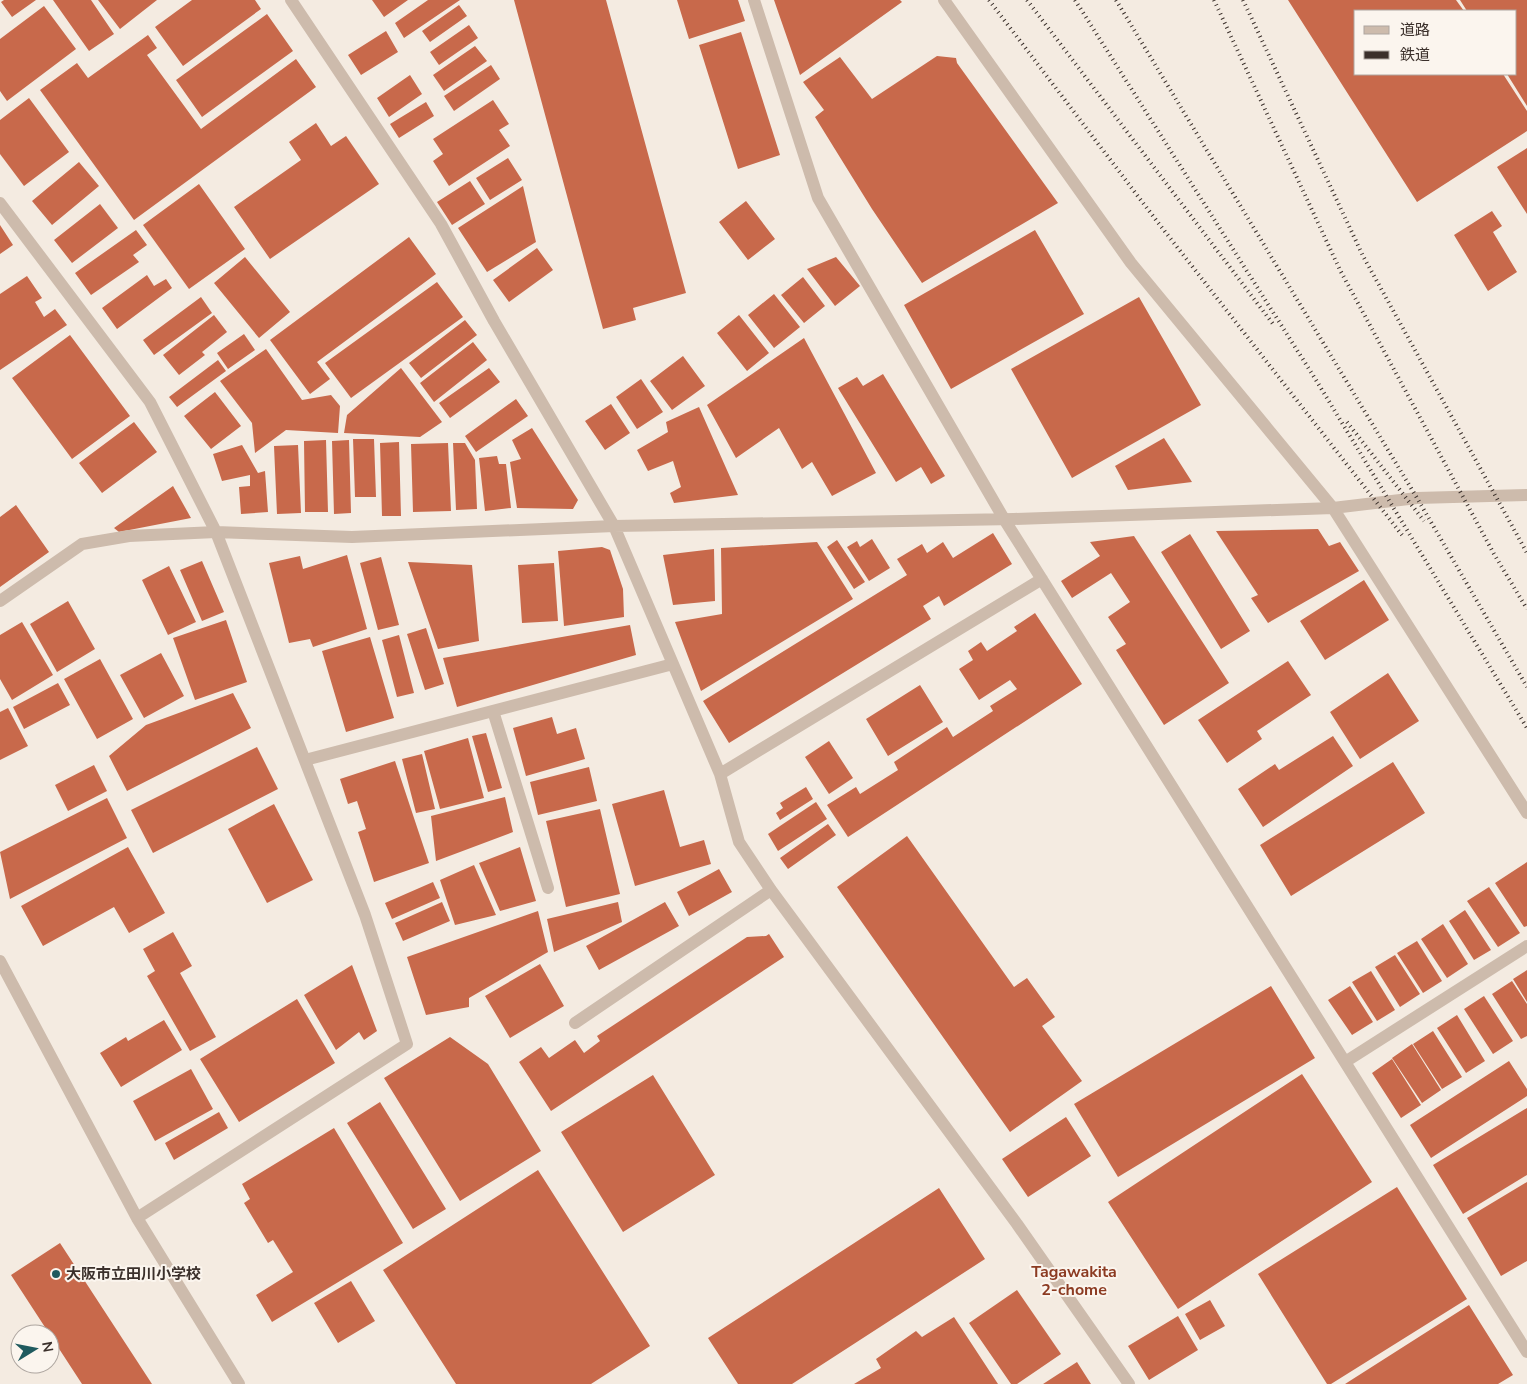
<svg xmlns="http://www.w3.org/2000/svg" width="1527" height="1384" font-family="'Nunito Sans','Noto Sans JP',sans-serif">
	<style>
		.building { fill: #c8694b }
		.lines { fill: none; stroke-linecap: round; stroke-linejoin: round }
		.minor { stroke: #cdbbac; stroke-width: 12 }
		.rail { stroke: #3b302b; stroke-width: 4; stroke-dasharray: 1 4; stroke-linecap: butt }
		.poi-dot { fill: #1f5a5e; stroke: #fbf5ee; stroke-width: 2 }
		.labels { text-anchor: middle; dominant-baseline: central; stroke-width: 4; stroke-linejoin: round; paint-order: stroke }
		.poi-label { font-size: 15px; font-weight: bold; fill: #3b302b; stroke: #fbf5ee; text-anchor: start }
		.neighbourhood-label { font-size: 16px; font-weight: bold; fill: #8c3b22; stroke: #fbf5ee }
	</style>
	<rect width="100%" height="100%" fill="#f4ebe1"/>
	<!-- building -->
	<path class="building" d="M 4,0 L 36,0 L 12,17 L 1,2 Z
		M 53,0 L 91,0 L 114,34 L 89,51 Z
		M 98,0 L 157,0 L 120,29 Z
		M 192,0 L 255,0 L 261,9 L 183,66 L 155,27 Z
		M 372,0 L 408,0 L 384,17 Z
		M 428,0 L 460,0 L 404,38 L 395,23 Z
		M 514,0 L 606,0 L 686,293 L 633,308 L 636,320 L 603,329 Z
		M 677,0 L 738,0 L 745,21 L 689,39 Z
		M 774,0 L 900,0 L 902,2 L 800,75 Z
		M 1288,0 L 1456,0 L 1464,11 L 1356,11 L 1356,74 L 1503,74 L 1527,111 L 1527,131 L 1417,202 Z
		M 1460,0 L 1527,0 L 1527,106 L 1507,74 L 1516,74 L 1516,11 L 1467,11 Z
		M 459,5 L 467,16 L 430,42 L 422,31 Z
		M 44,6 L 76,49 L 7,101 L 0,91 L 0,39 Z
		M 267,14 L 293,51 L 202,117 L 176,80 Z
		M 469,25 L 478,38 L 439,65 L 430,52 Z
		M 386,31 L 398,52 L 361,75 L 348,55 Z
		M 741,32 L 780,155 L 738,169 L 699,45 Z
		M 148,35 L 157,48 L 147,55 L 201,129 L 296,59 L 316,87 L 134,220 L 40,90 L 77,63 L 88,78 Z
		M 475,46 L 487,61 L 444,91 L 433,75 Z
		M 937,56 L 956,58 L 957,63 L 1058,203 L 922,283 L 872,209 L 815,117 L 824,110 L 803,82 L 840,57 L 872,99 Z
		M 491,65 L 500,79 L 454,111 L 444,96 Z
		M 410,75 L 422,94 L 389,117 L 377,98 Z
		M 29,98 L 69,152 L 24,186 L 0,154 L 0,120 Z
		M 493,100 L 509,124 L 499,130 L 510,146 L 449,186 L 433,161 L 443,154 L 433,139 Z
		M 426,102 L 434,116 L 399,138 L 390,124 Z
		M 316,123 L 331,146 L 346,136 L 379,184 L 270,259 L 234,207 L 301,160 L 289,142 Z
		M 1527,148 L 1527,214 L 1497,167 Z
		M 508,158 L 522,180 L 490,200 L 476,178 Z
		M 79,162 L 99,186 L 52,225 L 32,201 Z
		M 470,181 L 485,204 L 452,225 L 437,202 Z
		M 199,184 L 245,249 L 189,289 L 143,225 Z
		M 523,186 L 536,242 L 487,272 L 458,228 Z
		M 746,201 L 775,239 L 748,260 L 719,222 Z
		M 100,204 L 118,228 L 72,263 L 54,240 Z
		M 1492,211 L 1502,226 L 1493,232 L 1517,272 L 1488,291 L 1454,235 Z
		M 0,225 L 13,245 L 0,254 Z
		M 136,230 L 147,245 L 133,255 L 139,262 L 91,295 L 75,273 Z
		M 1035,230 L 1084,314 L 951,389 L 904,305 Z
		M 409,237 L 436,274 L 317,362 L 330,379 L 310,394 L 270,340 Z
		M 537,248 L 553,270 L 509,302 L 493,280 Z
		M 245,257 L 290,312 L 259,338 L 214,283 Z
		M 836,257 L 860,286 L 835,306 L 807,269 Z
		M 147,275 L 154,286 L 166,279 L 172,288 L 117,329 L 102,308 Z
		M 27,276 L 42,298 L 35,302 L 44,317 L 55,309 L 67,325 L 0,370 L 0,294 Z
		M 803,277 L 825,306 L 804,323 L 781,295 Z
		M 437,282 L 463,317 L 351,398 L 325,363 Z
		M 774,294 L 800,327 L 774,348 L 748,315 Z
		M 201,297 L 212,313 L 154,355 L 143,340 Z
		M 1139,297 L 1201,405 L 1072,478 L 1011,369 Z
		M 214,315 L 227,332 L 202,352 L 205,355 L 179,375 L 163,355 Z
		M 739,315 L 769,353 L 747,371 L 717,333 Z
		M 465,320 L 477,335 L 421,378 L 409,363 Z
		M 244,334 L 255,350 L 228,369 L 217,353 Z
		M 70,335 L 130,416 L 72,459 L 12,378 Z
		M 804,338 L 876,473 L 832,496 L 812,462 L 802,469 L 779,428 L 736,458 L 707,405 Z
		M 473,342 L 487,360 L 434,402 L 420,383 Z
		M 266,349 L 302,400 L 331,395 L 340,406 L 338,433 L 286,430 L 255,453 L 252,423 L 220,381 Z
		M 683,356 L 705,386 L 672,410 L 650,381 Z
		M 218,360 L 226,371 L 177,407 L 169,397 Z
		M 401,368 L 442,422 L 420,437 L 344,433 L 347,415 Z
		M 489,368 L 500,382 L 450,418 L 439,403 Z
		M 883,374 L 945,476 L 931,484 L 921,467 L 896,482 L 838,388 L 857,377 L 863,386 Z
		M 641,379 L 663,412 L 637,429 L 616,397 Z
		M 215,392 L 241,426 L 211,449 L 184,416 Z
		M 516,399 L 528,416 L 476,452 L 465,436 Z
		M 611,404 L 630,433 L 605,450 L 585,421 Z
		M 699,407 L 738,495 L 674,503 L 670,493 L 681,487 L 673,461 L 648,471 L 637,450 L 668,432 L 666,422 Z
		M 134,422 L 157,452 L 102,493 L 79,463 Z
		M 532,428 L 578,500 L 573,509 L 517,508 L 510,462 L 521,459 L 512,440 Z
		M 1164,438 L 1192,482 L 1128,490 L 1115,466 Z
		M 353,439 L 374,439 L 376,497 L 355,497 Z
		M 326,440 L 328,512 L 305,512 L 304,441 Z
		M 349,440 L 351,513 L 334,514 L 332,441 Z
		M 399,442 L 401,516 L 382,516 L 380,443 Z
		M 448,443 L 451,511 L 413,512 L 411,444 Z
		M 453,443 L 465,443 L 475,460 L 477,509 L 456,510 Z
		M 242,445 L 258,473 L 265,471 L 268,512 L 241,514 L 239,487 L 250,486 L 250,475 L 222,481 L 213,454 Z
		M 298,445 L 301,513 L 277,514 L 274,446 Z
		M 497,456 L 499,464 L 506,464 L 511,508 L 485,511 L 479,458 Z
		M 173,486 L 191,518 L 119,532 L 114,528 Z
		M 16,505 L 49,552 L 0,587 L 0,517 Z
		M 1318,529 L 1329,546 L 1340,542 L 1359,571 L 1268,623 L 1251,598 L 1258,595 L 1216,531 Z
		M 993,533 L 1012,564 L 944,606 L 939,596 L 923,606 L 931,619 L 729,743 L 703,701 L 907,575 L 897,559 L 922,544 L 927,553 L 943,542 L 953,558 Z
		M 1190,534 L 1250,631 L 1221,649 L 1161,552 Z
		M 1134,536 L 1229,683 L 1164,725 L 1116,650 L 1126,644 L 1108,617 L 1130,602 L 1111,573 L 1072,598 L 1061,581 L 1100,556 L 1090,542 Z
		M 872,539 L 890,568 L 869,581 L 847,547 L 857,541 L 860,547 Z
		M 837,540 L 865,582 L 854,589 L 827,547 Z
		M 817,542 L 853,599 L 701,691 L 675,622 L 722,614 L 721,548 Z
		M 602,547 L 610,550 L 623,589 L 624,617 L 564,626 L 558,551 Z
		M 714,549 L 715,601 L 673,605 L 663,555 Z
		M 347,555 L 367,629 L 313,647 L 310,639 L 289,643 L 269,563 L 300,556 L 303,569 Z
		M 381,557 L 399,625 L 378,630 L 360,563 Z
		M 202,561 L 224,612 L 202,621 L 180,570 Z
		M 408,562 L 472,565 L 479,641 L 438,649 Z
		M 554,563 L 558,621 L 522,623 L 518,565 Z
		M 169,566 L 196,622 L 168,635 L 142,580 Z
		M 1364,580 L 1389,620 L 1325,660 L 1300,621 Z
		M 68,601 L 95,649 L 57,672 L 30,624 Z
		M 1035,613 L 1082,684 L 848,837 L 827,805 L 856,787 L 860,794 L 898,770 L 894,762 L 947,727 L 953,737 L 993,711 L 990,706 L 1017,689 L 1010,680 L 979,700 L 959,669 L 973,660 L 968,651 L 981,642 L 987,651 L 1017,631 L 1014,627 Z
		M 226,620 L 247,682 L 195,700 L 173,638 Z
		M 22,622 L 53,675 L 12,700 L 0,679 L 0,635 Z
		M 630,625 L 636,655 L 457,707 L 443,658 Z
		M 426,628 L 444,684 L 425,690 L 407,634 Z
		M 399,635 L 414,693 L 397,697 L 382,640 Z
		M 370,637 L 394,718 L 346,732 L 322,651 Z
		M 161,653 L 184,696 L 144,718 L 120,675 Z
		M 100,659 L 133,719 L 97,739 L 64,679 Z
		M 1288,661 L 1311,695 L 1257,731 L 1262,739 L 1227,763 L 1198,720 Z
		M 1388,673 L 1419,721 L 1360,759 L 1330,712 Z
		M 58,683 L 70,705 L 24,729 L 13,707 Z
		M 920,685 L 943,722 L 888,756 L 866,719 Z
		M 233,693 L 251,728 L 127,791 L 109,756 L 146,725 Z
		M 8,708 L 28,746 L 0,760 L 0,712 Z
		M 552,717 L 557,734 L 576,728 L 585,759 L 526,776 L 513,728 Z
		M 486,733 L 502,788 L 488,792 L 472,736 Z
		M 1333,736 L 1353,766 L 1263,827 L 1238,789 L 1275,764 L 1279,770 Z
		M 468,738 L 484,798 L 440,809 L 424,751 Z
		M 829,741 L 853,778 L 829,794 L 805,757 Z
		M 257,747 L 278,789 L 153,853 L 131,810 Z
		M 422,754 L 435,809 L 416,813 L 402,759 Z
		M 395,761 L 429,863 L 374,882 L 358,832 L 366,829 L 357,801 L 348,804 L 340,779 Z
		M 1393,762 L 1425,813 L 1291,896 L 1260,845 Z
		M 94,765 L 107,791 L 68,811 L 55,785 Z
		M 589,767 L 597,801 L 538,815 L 530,782 Z
		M 806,787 L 813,799 L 780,820 L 776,813 L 783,808 L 780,803 Z
		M 664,790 L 680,847 L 704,840 L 711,864 L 635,886 L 612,804 Z
		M 505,797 L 513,832 L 436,861 L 431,816 Z
		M 107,798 L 127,838 L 10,899 L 0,852 Z
		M 816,802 L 827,819 L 778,851 L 768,834 Z
		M 274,804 L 313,880 L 267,903 L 228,829 Z
		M 600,809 L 620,894 L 566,907 L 546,821 Z
		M 828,824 L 836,835 L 788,869 L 780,858 Z
		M 907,836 L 1014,987 L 1027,978 L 1055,1017 L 1042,1026 L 1082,1081 L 1010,1132 L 837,887 Z
		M 128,847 L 165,913 L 129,933 L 114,907 L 43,946 L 21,906 Z
		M 520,847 L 536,901 L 500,911 L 479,863 Z
		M 1527,862 L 1527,926 L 1524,927 L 1495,883 Z
		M 474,865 L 496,915 L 455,925 L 440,880 Z
		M 719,869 L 732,892 L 689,916 L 677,892 Z
		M 433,882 L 440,898 L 392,919 L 385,903 Z
		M 1489,887 L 1520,933 L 1498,947 L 1467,901 Z
		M 442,902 L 450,921 L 403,941 L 395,923 Z
		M 618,902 L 622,922 L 554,952 L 547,919 Z
		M 665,902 L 679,926 L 599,970 L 586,946 Z
		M 1465,910 L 1491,950 L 1474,960 L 1449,921 Z
		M 538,911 L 548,952 L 469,998 L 469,1007 L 426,1015 L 407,957 Z
		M 1443,924 L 1468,964 L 1447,978 L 1421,939 Z
		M 173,932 L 192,966 L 180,973 L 216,1037 L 190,1051 L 147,976 L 155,971 L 143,949 Z
		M 769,934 L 784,957 L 551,1111 L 519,1062 L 541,1047 L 549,1058 L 575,1040 L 584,1053 L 600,1041 L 597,1036 L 747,937 L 766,936 Z
		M 1417,941 L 1442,981 L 1423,993 L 1397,953 Z
		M 1395,955 L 1420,994 L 1400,1007 L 1375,967 Z
		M 540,964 L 564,1006 L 510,1038 L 485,996 Z
		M 352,965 L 377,1031 L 364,1040 L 359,1032 L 336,1050 L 304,995 Z
		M 1527,970 L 1527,1002 L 1513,979 Z
		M 1371,971 L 1395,1010 L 1377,1021 L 1352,982 Z
		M 1512,981 L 1527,1004 L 1527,1036 L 1521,1039 L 1492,994 Z
		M 1271,986 L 1315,1058 L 1118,1177 L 1074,1104 Z
		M 1350,986 L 1373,1022 L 1352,1035 L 1328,1000 Z
		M 1484,996 L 1513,1041 L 1493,1054 L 1464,1009 Z
		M 297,999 L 335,1063 L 239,1122 L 200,1059 Z
		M 1457,1015 L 1485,1061 L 1466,1073 L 1437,1028 Z
		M 164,1020 L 182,1050 L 121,1087 L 100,1053 L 126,1037 L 128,1041 Z
		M 1433,1031 L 1462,1077 L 1442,1089 L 1413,1044 Z
		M 450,1037 L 488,1064 L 541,1151 L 460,1201 L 384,1078 Z
		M 1412,1044 L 1441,1090 L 1422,1103 L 1392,1058 Z
		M 1392,1059 L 1421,1105 L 1401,1118 L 1372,1073 Z
		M 1509,1061 L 1527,1089 L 1527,1096 L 1431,1158 L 1410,1125 Z
		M 191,1069 L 213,1109 L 155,1141 L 133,1101 Z
		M 1302,1074 L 1372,1182 L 1178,1309 L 1108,1202 Z
		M 653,1075 L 715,1175 L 623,1232 L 561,1132 Z
		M 380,1102 L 446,1209 L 413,1229 L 347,1123 Z
		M 1527,1108 L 1527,1175 L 1463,1214 L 1433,1165 Z
		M 219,1112 L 228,1128 L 174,1160 L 165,1143 Z
		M 1066,1117 L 1091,1156 L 1028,1197 L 1002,1159 Z
		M 334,1128 L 403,1243 L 272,1322 L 256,1295 L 293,1272 L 273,1240 L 268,1243 L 244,1203 L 250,1199 L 242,1184 Z
		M 538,1170 L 650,1346 L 591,1384 L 456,1384 L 383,1270 Z
		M 1527,1182 L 1527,1261 L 1501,1276 L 1467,1218 Z
		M 1397,1187 L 1467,1299 L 1331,1384 L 1327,1384 L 1258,1274 Z
		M 939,1188 L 985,1259 L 792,1384 L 738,1384 L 708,1338 Z
		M 60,1243 L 152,1384 L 82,1384 L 11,1275 Z
		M 351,1281 L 375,1321 L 338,1343 L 314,1303 Z
		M 1017,1290 L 1061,1354 L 1017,1384 L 1011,1384 L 969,1323 Z
		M 1210,1300 L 1225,1326 L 1200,1340 L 1185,1314 Z
		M 1469,1305 L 1513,1375 L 1498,1384 L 1345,1384 Z
		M 1178,1316 L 1198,1350 L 1149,1380 L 1128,1346 Z
		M 954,1317 L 998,1384 L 854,1384 L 881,1368 L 876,1359 L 916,1331 L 922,1337 Z
		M 1077,1362 L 1091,1384 L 1043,1384 Z"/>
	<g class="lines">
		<!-- minor -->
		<path class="minor" d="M 291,0 L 441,224 L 494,321 L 614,526 L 720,774 L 739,842 L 771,890 L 1017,1224 L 1129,1384
			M 754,0 L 818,198 L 1004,519 L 1527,1352
			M 944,0 L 1131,263 L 1333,508 L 1527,813
			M 0,203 L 150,402 L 216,532 L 365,915 L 407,1044 L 137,1218
			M 0,601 L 82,544 L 129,536 L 216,532 L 352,537 L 614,526 L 1014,519 L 1333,508 L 1417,498 L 1527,495
			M 493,711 L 548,888
			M 305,760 L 673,664
			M 720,774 L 1042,579
			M 0,961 L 137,1218 L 239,1384
			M 575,1023 L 771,890
			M 1345,1062 L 1527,946"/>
		<!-- rail -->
		<path class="rail" d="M 989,0 L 1156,220 L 1402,535
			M 1027,0 L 1273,324
			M 1075,0 L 1316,380 L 1527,728
			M 1116,0 L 1417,498 L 1527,687
			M 1214,0 L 1340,270 L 1494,554 L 1527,609
			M 1243,0 L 1363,256 L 1527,553
			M 1347,422 L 1424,521"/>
	</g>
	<!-- markers -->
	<circle class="poi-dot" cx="56" cy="1274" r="5"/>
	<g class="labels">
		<!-- poi labels -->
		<g class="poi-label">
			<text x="66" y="1274">大阪市立田川小学校</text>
		</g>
		<!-- neighbourhood labels -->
		<g class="neighbourhood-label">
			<text x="1074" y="1272">Tagawakita<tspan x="1074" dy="18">2-chome</tspan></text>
		</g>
	</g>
	<!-- legend -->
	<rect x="1354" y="10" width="162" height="65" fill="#fbf5ee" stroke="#aea6a0"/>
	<rect x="1364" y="26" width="25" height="8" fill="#cdbbac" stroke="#aea6a0"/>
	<text x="1400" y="35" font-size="15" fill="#3b302b">道路</text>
	<rect x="1364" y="51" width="25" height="8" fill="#3b302b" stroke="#aea6a0"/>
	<text x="1400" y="60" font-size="15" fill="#3b302b">鉄道</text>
	<!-- north arrow -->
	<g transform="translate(35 1349) rotate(80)"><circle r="24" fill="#fbf5ee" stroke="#aea6a0"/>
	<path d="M0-4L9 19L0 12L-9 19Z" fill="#1f5a5e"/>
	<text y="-8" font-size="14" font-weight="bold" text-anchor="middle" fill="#3b302b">N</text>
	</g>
</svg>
